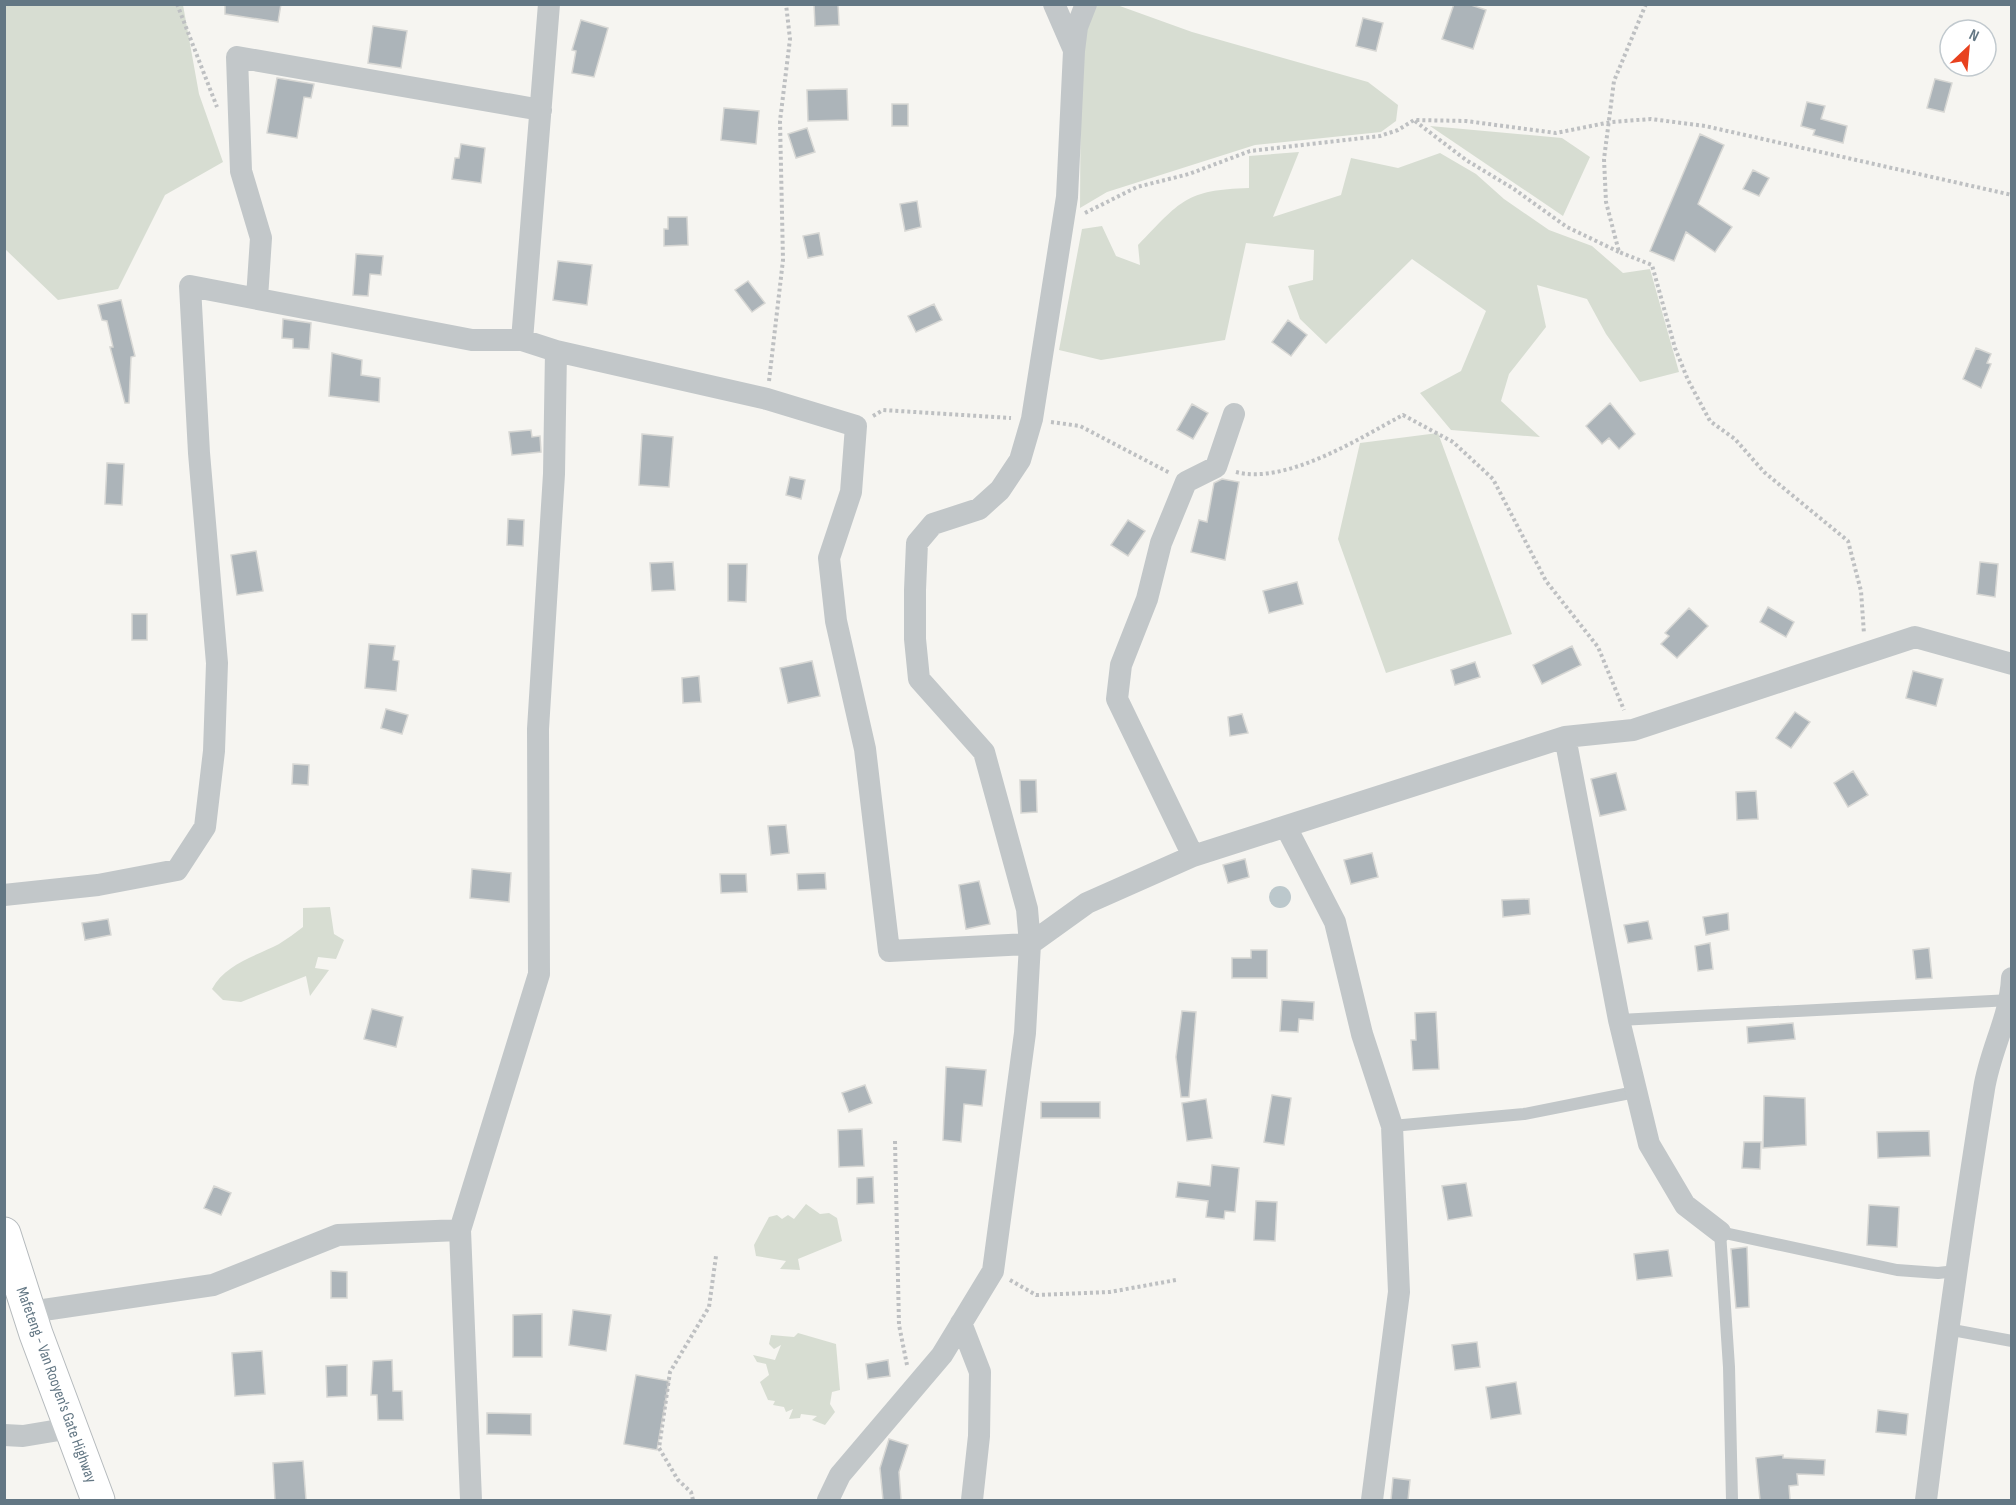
<svg xmlns="http://www.w3.org/2000/svg" width="2016" height="1505" font-family="'Sofia Sans Condensed',sans-serif">
	<style>
		.green { fill: #d7ddd2 }
		.water { fill: #bcc8cc }
		.building { fill: #acb4b9; stroke: #d7d7d4; stroke-width: 1.5 }
		.lines { fill: none; stroke-linecap: round; stroke-linejoin: round }
		.primary-casing { stroke: #b5babd; stroke-width: 35 }
		.path { stroke: #bec0c2; stroke-width: 4; stroke-dasharray: 3 3; stroke-linecap: butt }
		.service { stroke: #c2c7c9; stroke-width: 12 }
		.minor { stroke: #c2c7c9; stroke-width: 22 }
		.primary { stroke: #fff; stroke-width: 33 }
		.labels { text-anchor: middle; dominant-baseline: central; stroke-width: 6; stroke-linejoin: round; paint-order: stroke }
		.street-label { font-size: 16px; fill: #637784; stroke: #fff }
	</style>
	<rect width="100%" height="100%" fill="#f6f5f1"/>
	<!-- green -->
	<path class="green" d="M 4,5 L 183,5 L 199,94 L 223,162 L 165,195 L 118,289 L 58,300 L 5,249 Z
		M 1093,5 L 1117,5 L 1192,32 L 1368,82 L 1398,105 L 1396,121 L 1381,132 L 1255,145 L 1107,192 L 1080,208 L 1081,46 Z
		M 1430,126 L 1562,138 L 1590,157 L 1563,216 Z
		M 1299,152 L 1273,217 L 1341,195 L 1351,158 L 1398,168 L 1440,153 L 1476,174 L 1504,199 L 1549,230 L 1592,246 L 1623,273 L 1650,269 L 1679,372 L 1640,382 L 1606,334 L 1587,299 L 1537,285 L 1546,327 L 1509,374 L 1501,401 L 1540,437 L 1451,430 L 1420,393 L 1461,371 L 1486,311 L 1412,259 L 1326,344 L 1300,319 L 1288,286 L 1313,280 L 1314,250 L 1246,243 L 1225,340 L 1101,360 L 1059,350 L 1082,229 L 1102,226 L 1116,256 L 1140,265 L 1138,245 C 1181,201 1185,190 1249,188 L 1249,156 Z
		M 1438,433 L 1512,634 L 1386,673 L 1338,539 L 1360,443 Z
		M 330,907 L 334,934 L 344,940 L 336,959 L 318,957 L 315,968 L 329,970 L 310,996 L 306,976 L 241,1002 L 223,1000 L 212,989 C 225,964 256,956 279,944 C 287,939 295,933 303,927 L 303,908 Z
		M 806,1204 L 820,1214 L 829,1213 L 837,1218 L 842,1241 L 798,1259 L 800,1270 L 780,1269 L 786,1261 L 756,1256 L 754,1245 L 769,1217 L 777,1215 L 782,1219 L 788,1215 L 794,1219 Z
		M 798,1333 L 836,1344 L 840,1390 L 832,1392 L 830,1404 L 835,1412 L 825,1425 L 812,1420 L 817,1416 L 801,1414 L 800,1418 L 789,1419 L 793,1409 L 786,1412 L 784,1407 L 773,1405 L 775,1401 L 768,1400 L 760,1382 L 769,1375 L 766,1364 L 757,1362 L 753,1355 L 775,1360 L 781,1345 L 774,1349 L 769,1344 L 771,1335 L 794,1337 Z"/>
	<!-- water -->
	<path class="water" d="M1269 897a11 11 0 1 1 22 0a11 11 0 1 1-22 0Z"/>
	<!-- building -->
	<path class="building" d="M 225,4 L 281,4 L 278,22 L 225,14 Z
		M 814,4 L 838,4 L 839,25 L 815,26 Z
		M 1454,4 L 1468,4 L 1486,10 L 1473,49 L 1442,39 Z
		M 1363,18 L 1383,23 L 1376,51 L 1356,46 Z
		M 581,20 L 608,28 L 594,77 L 572,73 L 576,51 L 572,50 Z
		M 373,26 L 407,31 L 401,68 L 368,63 Z
		M 277,78 L 314,84 L 311,98 L 304,97 L 297,138 L 267,133 Z
		M 1935,79 L 1952,83 L 1944,112 L 1927,108 Z
		M 847,89 L 848,120 L 808,121 L 807,90 Z
		M 1807,102 L 1825,106 L 1821,119 L 1847,126 L 1843,143 L 1813,135 L 1815,130 L 1801,126 Z
		M 892,104 L 908,104 L 908,126 L 892,126 Z
		M 724,108 L 759,111 L 756,144 L 721,140 Z
		M 807,128 L 815,152 L 796,158 L 788,134 Z
		M 1700,134 L 1724,145 L 1698,204 L 1732,227 L 1715,252 L 1686,232 L 1674,261 L 1650,251 Z
		M 461,144 L 485,148 L 481,183 L 452,179 L 455,158 L 459,158 Z
		M 1753,170 L 1769,178 L 1759,196 L 1743,189 Z
		M 917,201 L 921,227 L 905,231 L 900,204 Z
		M 668,217 L 687,217 L 688,245 L 664,246 L 664,229 L 668,229 Z
		M 819,233 L 823,255 L 808,258 L 803,236 Z
		M 356,254 L 383,256 L 381,275 L 370,274 L 368,296 L 353,295 Z
		M 558,261 L 592,265 L 587,305 L 553,300 Z
		M 748,281 L 765,303 L 752,312 L 735,290 Z
		M 121,300 L 135,356 L 131,357 L 129,403 L 125,403 L 110,347 L 113,347 L 107,321 L 102,320 L 98,305 Z
		M 934,304 L 942,320 L 916,332 L 908,316 Z
		M 283,319 L 311,323 L 309,349 L 293,348 L 293,339 L 282,338 Z
		M 1288,320 L 1307,335 L 1291,356 L 1272,342 Z
		M 1976,348 L 1991,354 L 1987,363 L 1991,364 L 1981,388 L 1963,379 Z
		M 332,353 L 362,360 L 361,375 L 380,378 L 379,402 L 329,396 Z
		M 1610,403 L 1635,434 L 1619,449 L 1609,438 L 1602,444 L 1586,426 Z
		M 1192,404 L 1208,413 L 1193,439 L 1177,430 Z
		M 531,430 L 532,437 L 540,436 L 541,452 L 512,455 L 509,432 Z
		M 642,434 L 673,437 L 669,487 L 639,485 Z
		M 107,463 L 124,464 L 122,505 L 105,504 Z
		M 790,477 L 805,480 L 801,499 L 786,495 Z
		M 1222,479 L 1239,482 L 1225,560 L 1191,552 L 1199,520 L 1207,522 L 1214,483 Z
		M 508,519 L 524,520 L 523,546 L 507,545 Z
		M 1128,520 L 1145,531 L 1128,556 L 1111,545 Z
		M 256,551 L 263,591 L 237,595 L 231,555 Z
		M 673,562 L 675,590 L 652,591 L 650,563 Z
		M 1980,562 L 1998,564 L 1995,597 L 1977,594 Z
		M 728,564 L 747,564 L 746,602 L 728,601 Z
		M 1297,582 L 1303,604 L 1269,613 L 1263,591 Z
		M 1768,607 L 1794,622 L 1786,637 L 1760,622 Z
		M 1689,608 L 1708,626 L 1677,658 L 1661,644 L 1669,636 L 1665,633 Z
		M 132,614 L 147,614 L 147,640 L 132,640 Z
		M 369,644 L 395,646 L 393,660 L 399,661 L 396,691 L 365,688 Z
		M 1572,646 L 1581,665 L 1542,684 L 1533,665 Z
		M 812,661 L 820,696 L 788,703 L 780,668 Z
		M 1475,662 L 1480,677 L 1455,685 L 1451,670 Z
		M 1913,671 L 1943,679 L 1936,706 L 1906,698 Z
		M 699,676 L 701,702 L 683,703 L 682,678 Z
		M 386,709 L 408,715 L 402,734 L 381,728 Z
		M 1795,712 L 1810,722 L 1791,748 L 1776,738 Z
		M 1242,714 L 1248,733 L 1230,736 L 1228,717 Z
		M 293,764 L 309,765 L 308,785 L 292,784 Z
		M 1853,771 L 1868,795 L 1848,807 L 1834,783 Z
		M 1616,773 L 1626,810 L 1600,816 L 1591,779 Z
		M 1020,780 L 1036,780 L 1037,812 L 1021,813 Z
		M 1756,791 L 1758,819 L 1737,820 L 1736,792 Z
		M 786,825 L 789,853 L 771,855 L 768,826 Z
		M 1372,853 L 1378,877 L 1351,884 L 1344,860 Z
		M 1245,859 L 1249,877 L 1228,883 L 1223,865 Z
		M 472,869 L 511,873 L 509,902 L 470,898 Z
		M 825,873 L 826,889 L 798,890 L 797,874 Z
		M 720,874 L 746,874 L 747,892 L 721,893 Z
		M 979,881 L 990,924 L 966,929 L 959,885 Z
		M 1529,899 L 1530,914 L 1503,917 L 1502,900 Z
		M 1728,913 L 1729,930 L 1706,935 L 1703,917 Z
		M 108,919 L 111,935 L 85,940 L 82,923 Z
		M 1648,921 L 1652,939 L 1628,943 L 1624,925 Z
		M 1710,943 L 1713,969 L 1698,971 L 1695,946 Z
		M 1929,948 L 1932,978 L 1916,979 L 1913,950 Z
		M 1251,950 L 1267,950 L 1267,978 L 1232,978 L 1232,958 L 1251,958 Z
		M 1282,1000 L 1314,1002 L 1313,1020 L 1299,1019 L 1298,1032 L 1280,1031 Z
		M 372,1009 L 403,1017 L 396,1047 L 364,1039 Z
		M 1182,1011 L 1196,1012 L 1189,1097 L 1181,1097 L 1176,1057 Z
		M 1436,1012 L 1439,1069 L 1413,1070 L 1411,1040 L 1416,1040 L 1415,1013 Z
		M 1793,1023 L 1795,1039 L 1748,1043 L 1747,1027 Z
		M 946,1067 L 986,1070 L 982,1106 L 964,1104 L 961,1142 L 943,1140 Z
		M 865,1085 L 872,1103 L 849,1112 L 842,1093 Z
		M 1272,1095 L 1291,1098 L 1284,1145 L 1264,1142 Z
		M 1764,1096 L 1805,1098 L 1806,1145 L 1763,1148 Z
		M 1206,1099 L 1212,1138 L 1187,1141 L 1182,1103 Z
		M 1041,1102 L 1100,1102 L 1100,1118 L 1041,1118 Z
		M 862,1129 L 864,1166 L 839,1167 L 838,1130 Z
		M 1929,1131 L 1930,1156 L 1878,1158 L 1877,1132 Z
		M 1744,1142 L 1761,1142 L 1760,1169 L 1742,1168 Z
		M 1212,1165 L 1239,1168 L 1235,1212 L 1225,1211 L 1224,1219 L 1206,1217 L 1208,1201 L 1176,1197 L 1178,1182 L 1210,1186 Z
		M 873,1177 L 874,1203 L 857,1204 L 857,1178 Z
		M 1466,1183 L 1472,1216 L 1448,1220 L 1442,1186 Z
		M 214,1186 L 231,1193 L 221,1215 L 204,1208 Z
		M 1256,1201 L 1277,1202 L 1275,1241 L 1254,1240 Z
		M 1869,1205 L 1899,1207 L 1897,1247 L 1867,1245 Z
		M 1747,1247 L 1749,1307 L 1736,1308 L 1731,1249 Z
		M 1668,1250 L 1672,1276 L 1637,1280 L 1634,1254 Z
		M 331,1271 L 347,1272 L 347,1298 L 331,1298 Z
		M 573,1310 L 611,1315 L 606,1351 L 569,1345 Z
		M 542,1314 L 542,1357 L 513,1357 L 513,1315 Z
		M 1477,1342 L 1480,1367 L 1455,1370 L 1452,1345 Z
		M 262,1351 L 265,1394 L 235,1396 L 232,1353 Z
		M 392,1360 L 393,1391 L 402,1391 L 403,1420 L 378,1420 L 377,1395 L 371,1395 L 373,1361 Z
		M 888,1360 L 890,1376 L 868,1379 L 866,1364 Z
		M 347,1365 L 347,1396 L 327,1397 L 326,1366 Z
		M 636,1375 L 669,1381 L 657,1450 L 624,1444 Z
		M 1516,1382 L 1521,1414 L 1491,1419 L 1486,1387 Z
		M 1878,1410 L 1908,1414 L 1906,1435 L 1876,1432 Z
		M 487,1413 L 531,1414 L 531,1435 L 487,1434 Z
		M 889,1439 L 908,1445 L 899,1472 L 901,1500 L 883,1500 L 880,1468 Z
		M 1783,1455 L 1783,1458 L 1825,1460 L 1824,1475 L 1797,1474 L 1798,1485 L 1789,1486 L 1790,1500 L 1760,1500 L 1756,1458 Z
		M 303,1461 L 306,1500 L 275,1500 L 273,1463 Z
		M 1393,1478 L 1410,1480 L 1408,1500 L 1391,1500 Z"/>
	<g class="lines">
		<!-- primary casing -->
		<g class="primary-casing">
			<path id="primary" d="M 4,1234 L 36,1334 L 98,1500"/>
		</g>
		<!-- path -->
		<path class="path" d="M 177,4 L 217,107
			M 1646,4 L 1614,81 L 1604,159 L 1606,202 L 1619,252 L 1652,265 L 1675,348 L 1688,380 L 1710,421 L 1735,439 L 1764,472 L 1848,541 L 1861,591 L 1864,634
			M 1415,121 L 1466,160 L 1514,189 L 1567,227 L 1619,252
			M 1085,213 L 1137,187 L 1189,174 L 1250,151 L 1380,136 L 1398,130 L 1414,120 L 1466,121 L 1556,133 L 1611,122 L 1651,119 L 1705,126 L 2012,195
			M 769,381 L 783,260 L 780,121 L 790,39 L 786,4
			M 873,416 L 883,410 L 1011,418
			M 1051,422 L 1080,426 L 1170,473
			M 1236,472 C 1286,485 1360,438 1403,415 L 1453,442 L 1493,479 L 1546,581 L 1598,647 L 1624,710
			M 895,1141 L 899,1325 L 907,1365
			M 1010,1280 L 1036,1295 L 1110,1292 L 1176,1280
			M 693,1500 L 691,1492 L 678,1480 L 659,1448 L 670,1372 L 709,1307 L 716,1256"/>
		<!-- service -->
		<path class="service" d="M 1619,1020 L 2011,1000
			M 1392,1126 L 1524,1114 L 1635,1092
			M 1947,1329 L 2012,1341
			M 1732,1500 L 1729,1367 L 1720,1232 L 1897,1270 L 1938,1273 L 1956,1271"/>
		<!-- minor -->
		<path class="minor" d="M 1054,4 L 1074,50
			M 257,298 L 261,238 L 241,171 L 237,57 L 541,110
			M 522,340 L 549,4
			M 1565,737 L 1619,1020 L 1649,1144 L 1685,1205 L 1720,1232
			M 1286,827 L 1335,922 L 1362,1034 L 1392,1126 L 1399,1292 L 1372,1500
			M 1193,856 L 1117,699 L 1121,665 L 1147,599 L 1161,543 L 1186,482 L 1216,467 L 1234,414
			M 4,895 L 98,885 L 177,870 L 205,827 L 214,751 L 217,663 L 199,453 L 190,286 L 472,340 L 522,340 L 556,351 L 767,399 L 856,426 L 851,492 L 829,558 L 836,621 L 865,749 L 889,951 L 1030,944 L 1027,909 L 984,752 L 919,679 L 915,639 L 915,590 L 917,543 L 933,524 L 979,509 L 1000,490 L 1020,460 L 1032,419 L 1067,197 L 1074,51 L 1077,27 L 1086,4
			M 30,1312 L 213,1285 L 338,1235 L 460,1230
			M 961,1323 L 980,1372 L 979,1436 L 972,1500
			M 4,1435 L 23,1436 L 71,1428
			M 471,1500 L 460,1230 L 539,974 L 538,729 L 554,474 L 556,351
			M 828,1500 L 840,1475 L 942,1355 L 993,1271 L 1025,1033 L 1030,944 L 1087,903 L 1193,856 L 1565,737 L 1633,730 L 1915,637 L 2012,664
			M 1926,1500 C 1943,1363 1962,1226 1984,1089 C 1990,1050 2010,1018 2012,978"/>
		<!-- primary -->
		<use href="#primary" class="primary"/>
	</g>
	<g class="labels">
		<!-- street labels -->
		<g class="street-label">
			<text transform="translate(56 1385) rotate(70)">Mafeteng - Van Rooyen's Gate Highway</text>
		</g>
	</g>
	<!-- border -->
	<rect width="2016" height="1505" fill="none" stroke="#637784" stroke-width="12"/>
	<!-- north arrow -->
	<g transform="translate(1968 48) rotate(26)"><circle r="28" fill="#ffffff" stroke="#c1c9ce" stroke-width="1.5"/>
	<path d="M0-4.5L10 22L0 15L-10 22Z" fill="#e8411e"/>
	<text y="-9" font-size="16" font-weight="bold" text-anchor="middle" fill="#637784">N</text>
	</g>
</svg>
